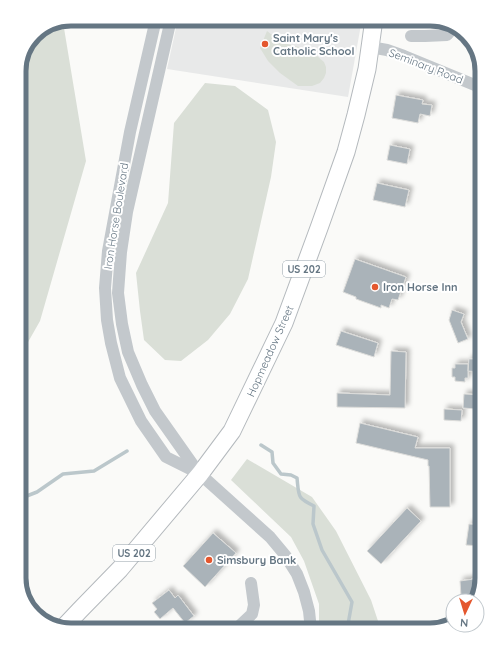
<svg xmlns="http://www.w3.org/2000/svg" width="501" height="649" font-family="Quicksand,sans-serif">
	<style>
		.built { fill: #e8e9e9 }
		.green { fill: #dadfd7 }
		.lines { fill: none; stroke-linecap: round; stroke-linejoin: round }
		.stream { stroke: #bbc7cb; stroke-width: 3.5 }
		.building { fill: #aab3b9; stroke: #dcdcda; filter: url(#shadow) }
		.highway-casing { stroke: #b4b9bd; stroke-width: 19 }
		.minor { stroke: #c3c8cc; stroke-width: 12 }
		.highway { stroke: #fff; stroke-width: 17 }
		.poi-dot { fill: #e4572e; stroke: #fff; stroke-width: 1.5 }
		.labels { text-anchor: middle; dominant-baseline: central; stroke-width: 4; stroke-linejoin: round; paint-order: stroke }
		.shield { fill: #fff; stroke: #939fa8; stroke-width: 1 }
		.shield-label { font-size: 10px; font-weight: bold; fill: #657683 }
		.poi-label { font-size: 11px; font-weight: bold; fill: #657683; stroke: #fff; text-anchor: start }
		.street-label { font-size: 11px; fill: #657683; stroke: #fff }
		.rim { fill: none; stroke: #657683; stroke-width: 5 }
	</style>
	<defs>
		<filter id="shadow"><feDropShadow dx="3.5" dy="-3.5" stdDeviation="2" flood-color="#0004"/></filter>
	</defs>
	<rect width="100%" height="100%" fill="#fafaf8"/>
	<!-- built -->
	<path class="built" d="M 178,19 L 362,19 L 348,97 L 167,69 Z"/>
	<!-- green -->
	<path class="green" d="M 63,22 L 86,161 L 40,321 L 19,358 L 19,67 L 37,32 Z
		M 267,31 L 276,38 L 287,44 L 310,50 L 324,62 L 326,67 L 326,73 L 324,78 L 320,83 L 312,86 L 298,86 L 280,73 L 268,61 L 260,48 Z
		M 205,83 L 235,86 L 268,110 L 276,142 L 271,177 L 248,279 L 230,314 L 208,340 L 181,361 L 165,360 L 144,340 L 140,311 L 136,273 L 168,203 L 174,123 Z
		M 247,459 L 312,497 L 336,531 L 371,600 L 381,630 L 319,630 L 319,604 L 304,561 L 291,537 L 231,480 Z"/>
	<g class="lines">
		<!-- stream -->
		<path class="stream" d="M 261,445 L 272,452 L 273,463 L 281,474 L 291,475 L 297,478 C 299,497 297,498 314,506 L 313,524 L 322,550 L 352,602 L 347,630
			M 19,499 L 37,492 L 63,474 L 94,471 L 127,451"/>
	</g>
	<!-- building -->
	<path class="building" d="M 396,95 L 423,100 L 422,104 L 432,105 L 430,116 L 420,114 L 418,123 L 392,118 Z
		M 390,145 L 410,149 L 407,164 L 387,160 Z
		M 377,183 L 409,190 L 405,207 L 373,200 Z
		M 355,259 L 406,277 L 398,300 L 392,299 L 389,308 L 381,305 L 381,308 L 356,299 L 356,297 L 343,292 Z
		M 452,310 L 464,314 L 461,322 L 468,339 L 458,343 L 449,320 Z
		M 341,331 L 378,343 L 374,357 L 336,345 Z
		M 391,351 L 406,352 L 405,408 L 337,407 L 337,393 L 390,395 Z
		M 469,359 L 482,359 L 482,372 L 468,371 Z
		M 455,364 L 468,364 L 468,378 L 465,378 L 465,382 L 455,381 L 455,377 L 452,377 L 452,368 L 455,368 Z
		M 464,394 L 482,395 L 481,407 L 476,406 L 476,409 L 463,408 Z
		M 444,409 L 462,410 L 461,421 L 444,420 Z
		M 360,423 L 418,437 L 415,448 L 450,448 L 450,507 L 430,507 L 429,466 L 428,466 L 428,460 L 356,443 Z
		M 407,508 L 421,521 L 381,564 L 367,551 Z
		M 469,524 L 482,525 L 480,546 L 466,545 Z
		M 213,533 L 236,553 L 205,587 L 183,566 Z
		M 474,579 L 475,594 L 461,596 L 460,581 Z
		M 169,590 L 175,598 L 178,595 L 194,616 L 185,623 L 173,608 L 160,619 L 154,612 L 157,609 L 152,603 Z"/>
	<g class="lines">
		<!-- highway casing -->
		<g class="highway-casing">
			<path id="highway" d="M 63,628 L 80,610 L 120,569 L 200,474 L 232,431 L 284,323 L 319,228 L 346,152 L 356,115 L 367,69 L 374,19"/>
		</g>
		<!-- minor -->
		<path class="minor" d="M 156,19 L 130,132 L 108,251 L 105,288 L 107,320 L 111,343 L 120,378 L 141,421 L 166,457 L 200,474 L 270,537 L 285,555 L 297,574 L 304,592 L 309,611 L 311,630
			M 171,19 L 127,212 L 121,252 L 118,293 L 122,324 L 128,352 L 142,385 L 155,411 L 198,472
			M 411,36 L 425,36 L 447,35 L 452,29 L 454,25
			M 370,47 L 387,50 L 404,56 L 482,88
			M 235,630 L 252,614 L 254,605 L 251,583"/>
		<!-- highway -->
		<use href="#highway" class="highway"/>
	</g>
	<!-- markers -->
	<g class="poi-dot">
		<circle cx="265" cy="44" r="4"/>
		<circle cx="375" cy="287" r="4"/>
		<circle cx="209" cy="560" r="4"/>
	</g>
	<g class="labels">
		<!-- shield labels -->
		<g class="shield">
			<rect x="283" y="261" width="42" height="16" rx="3"/>
			<rect x="113" y="545" width="42" height="16" rx="3"/>
		</g>
		<g class="shield-label">
			<text x="304" y="269">US 202</text>
			<text x="134" y="553">US 202</text>
		</g>
		<!-- poi labels -->
		<g class="poi-label">
			<text x="273" y="38">Saint Mary's<tspan x="273" dy="13">Catholic School</tspan></text>
			<text x="383" y="287">Iron Horse Inn</text>
			<text x="217" y="560">Simsbury Bank</text>
		</g>
		<!-- street labels -->
		<g class="street-label">
			<text transform="translate(426 66) rotate(21)">Seminary Road</text>
			<text transform="translate(116 216) rotate(-81)">Iron Horse Boulevard</text>
			<text transform="translate(270 351) rotate(-66)">Hopmeadow Street</text>
		</g>
	</g>
	<!-- crop -->
	<path d="M0 0H501V649H0ZM71 26H430A45 45 0 0 1 475 71V578A45 45 0 0 1 430 623H71A45 45 0 0 1 26 578V71A45 45 0 0 1 71 26Z" fill="#fff" fill-rule="evenodd"/>
	<path class="rim" d="M71 26H430A45 45 0 0 1 475 71V578A45 45 0 0 1 430 623H71A45 45 0 0 1 26 578V71A45 45 0 0 1 71 26Z"/>
	<!-- north arrow -->
	<g transform="translate(465 613) rotate(184)"><circle r="19" fill="#ffffff" stroke="#c1c8cd"/>
	<path d="M0-3L7 15L0 10L-7 15Z" fill="#e4572e"/>
	<text y="-6" font-size="11" font-weight="bold" text-anchor="middle" fill="#657683">N</text>
	</g>
</svg>
